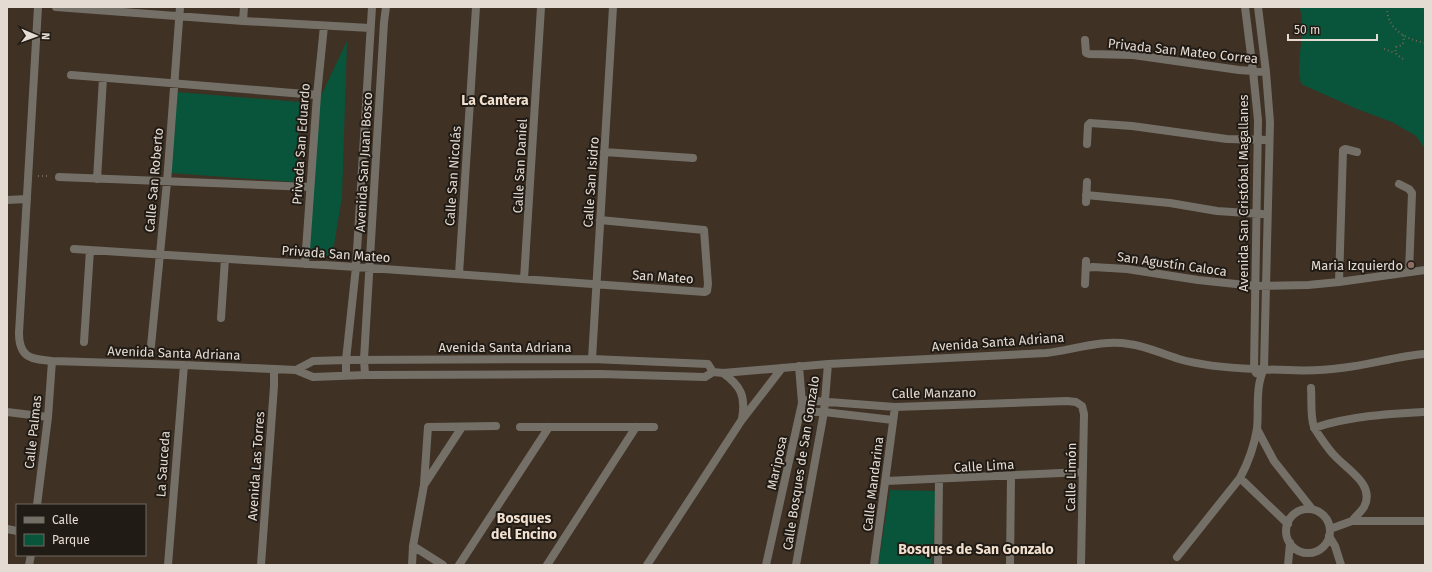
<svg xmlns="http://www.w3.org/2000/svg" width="1432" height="572" font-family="'Fira Sans',sans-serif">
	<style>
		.green { fill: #09553b }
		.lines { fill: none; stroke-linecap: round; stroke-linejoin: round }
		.path { stroke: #72665a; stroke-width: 2; stroke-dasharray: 1 3; stroke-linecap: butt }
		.street { stroke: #747068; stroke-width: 8 }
		.education-dot { fill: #8d6e63; stroke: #211b15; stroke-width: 1.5 }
		.labels { text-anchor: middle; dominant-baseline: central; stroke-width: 4; stroke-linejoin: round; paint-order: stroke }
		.street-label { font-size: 13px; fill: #e4dbd2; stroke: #211b15 }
		.poi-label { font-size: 13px; fill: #e4dbd2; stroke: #211b15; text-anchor: end }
		.neighbourhood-label { font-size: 14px; font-weight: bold; fill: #f2e0cf; stroke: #211b15 }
	</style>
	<rect width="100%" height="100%" fill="#3f3124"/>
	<!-- green -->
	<path class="green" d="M 1299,7 L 1425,7 L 1425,149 L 1416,136 L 1392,122 L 1357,109 L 1301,84 C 1300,79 1299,74 1299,69 C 1299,53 1306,20 1299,7 Z
		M 347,41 L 342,197 L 332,257 L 305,252 L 318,102 Z
		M 177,92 L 300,102 L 296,182 L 170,173 Z
		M 890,490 L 936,491 L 932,565 L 878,565 Z"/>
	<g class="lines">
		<!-- path -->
		<path class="path" d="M 1387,7 C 1387,30 1406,39 1425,43
			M 1421,7 L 1425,10
			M 1384,49 L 1395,53
			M 1403,59 L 1395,53 L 1396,47 L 1402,45 L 1404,41 L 1403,35
			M 38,176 L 50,176"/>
		<!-- street -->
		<path class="street" d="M 38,7 L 19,333 C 19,358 31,359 52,361 L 184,365 L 296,370 L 313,377 L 365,375 L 600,374 L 705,377 L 713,372 L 723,373 L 828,364 L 1046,353 C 1073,350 1102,339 1129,344 C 1146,346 1162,354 1179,359 C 1203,366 1229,368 1254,369 C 1283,370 1312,372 1341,368 C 1370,365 1397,356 1425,354
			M 56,7 L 243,21 L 370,28
			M 1245,7 L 1253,71 L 1258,120 L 1254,369 L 1256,373
			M 243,21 L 244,7
			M 1085,40 L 1086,53 L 1089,54 L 1133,55 L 1239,70 L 1266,72
			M 71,75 L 317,95
			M 1087,144 L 1088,125 L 1090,123 L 1132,126 L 1227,139 L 1269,140
			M 604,152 L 693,158
			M 59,177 L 310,187
			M 97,179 L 103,78
			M 1399,184 L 1409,189 L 1412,193 L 1409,272
			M 1086,195 L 1170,203 L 1217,211 L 1262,214
			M 7,200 L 27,199
			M 1086,202 L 1087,182
			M 74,249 L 356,267 L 705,292 L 707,291 L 708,284 L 704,230 L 600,220
			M 305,264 L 317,95 L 324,26
			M 1086,268 L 1093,267 L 1127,269 L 1198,280 L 1255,286 L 1308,285 L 1339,282 L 1425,270
			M 459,274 L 476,7
			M 524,279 L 541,7
			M 1339,282 L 1343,150 L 1345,149 L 1357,152
			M 1085,284 L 1086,261
			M 221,318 L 225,259
			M 84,342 L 90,250
			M 151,346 L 167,182 L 180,7
			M 592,359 L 613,7
			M 296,370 L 313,361 L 346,360 L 592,359 L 708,364 L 713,372
			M 723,373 C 741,386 746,396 742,419
			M 346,375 L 346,360 L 356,267 L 372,7
			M 365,375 L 364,359 L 384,22 L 386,7
			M 1311,388 C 1312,400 1310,416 1314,427 C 1317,433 1329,450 1334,455 C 1346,469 1376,484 1364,507 C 1361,512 1356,516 1352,521
			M 802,400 L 895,407 L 1067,401 L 1076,402 L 1082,406 L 1084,414 L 1081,565
			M 7,412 L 48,417
			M 800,412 L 824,412 L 893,420
			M 520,427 L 654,427
			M 1314,428 C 1349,416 1388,414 1425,412
			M 1257,429 L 1274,461 L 1312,509
			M 1240,478 L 1288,524
			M 886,481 L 1083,472
			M 424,484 L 428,427 L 496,426
			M 37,505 L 48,417 L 52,361
			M1286 531a22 22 0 1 1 44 0a22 22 0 1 1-44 0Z
			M 7,529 L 17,531
			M 1330,529 L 1352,521 L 1425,521
			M 1329,536 L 1335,546 L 1341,565
			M 413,546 L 443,565
			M 1177,557 L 1240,478 C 1248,463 1254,447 1257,429 C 1259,409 1255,387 1264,369 L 1270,122 L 1266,72 L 1258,7
			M 29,565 L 31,555
			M 168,565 L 184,365
			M 261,565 L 274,386 L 274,369
			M 412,565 L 413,546 L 424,485 L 462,427
			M 459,565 L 549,427
			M 547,565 L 636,427
			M 647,565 L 741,421 L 782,368
			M 766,565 L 802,403 L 799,366
			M 796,565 L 824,412 L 828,364
			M 874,565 L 895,407
			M 938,565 L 939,480
			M 1010,565 L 1011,477
			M 1288,565 L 1290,543"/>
	</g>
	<!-- markers -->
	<circle class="education-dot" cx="1411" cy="265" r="4"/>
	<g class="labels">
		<!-- street labels -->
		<g class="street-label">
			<text transform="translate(1183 51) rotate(6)">Privada San Mateo Correa</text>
			<text transform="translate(301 144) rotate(-86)">Privada San Eduardo</text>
			<text transform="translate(364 162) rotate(-87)">Avenida San Juan Bosco</text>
			<text transform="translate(520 166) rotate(-87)">Calle San Daniel</text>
			<text transform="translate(453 176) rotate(-86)">Calle San Nicolás</text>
			<text transform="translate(154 180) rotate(-85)">Calle San Roberto</text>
			<text transform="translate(591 182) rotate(-86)">Calle San Isidro</text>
			<text transform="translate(1243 193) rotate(-90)">Avenida San Cristóbal Magallanes</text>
			<text transform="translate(336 254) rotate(4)">Privada San Mateo</text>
			<text transform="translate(1172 264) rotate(8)">San Agustín Caloca</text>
			<text transform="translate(663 277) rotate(4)">San Mateo</text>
			<text transform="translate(998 342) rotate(-4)">Avenida Santa Adriana</text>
			<text x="505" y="347">Avenida Santa Adriana</text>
			<text transform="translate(174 353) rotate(2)">Avenida Santa Adriana</text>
			<text transform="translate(934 393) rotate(-1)">Calle Manzano</text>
			<text transform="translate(33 432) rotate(-84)">Calle Palmas</text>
			<text transform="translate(777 463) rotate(-78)">Mariposa</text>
			<text transform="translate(801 463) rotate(-81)">Calle Bosques de San Gonzalo</text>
			<text transform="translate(163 464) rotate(-86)">La Sauceda</text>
			<text transform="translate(256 466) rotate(-86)">Avenida Las Torres</text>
			<text transform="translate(984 466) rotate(-3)">Calle Lima</text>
			<text transform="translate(1071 477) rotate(-89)">Calle Limón</text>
			<text transform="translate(873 484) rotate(-83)">Calle Mandarina</text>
		</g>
		<!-- poi labels -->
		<g class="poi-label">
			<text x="1403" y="265">Maria Izquierdo</text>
		</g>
		<!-- neighbourhood labels -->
		<g class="neighbourhood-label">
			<text x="495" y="100">La Cantera</text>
			<text x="524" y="518">Bosques<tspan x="524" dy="16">del Encino</tspan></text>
			<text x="976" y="549">Bosques de San Gonzalo</text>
		</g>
	</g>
	<!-- border -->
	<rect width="1432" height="572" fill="none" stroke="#e4dbd2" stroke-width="16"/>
	<!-- legend -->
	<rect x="16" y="504" width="130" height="52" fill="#211b15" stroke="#6f6861"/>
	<rect x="24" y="517" width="20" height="6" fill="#747068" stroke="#6f6861"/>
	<text x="52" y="524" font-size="12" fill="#e4dbd2">Calle</text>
	<rect x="24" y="534" width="20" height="12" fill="#09553b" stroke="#6f6861"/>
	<text x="52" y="544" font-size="12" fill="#e4dbd2">Parque</text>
	<!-- north arrow -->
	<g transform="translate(36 36) rotate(92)" stroke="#211b15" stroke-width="3" paint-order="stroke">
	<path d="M0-3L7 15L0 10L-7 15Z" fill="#e4dbd2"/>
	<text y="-6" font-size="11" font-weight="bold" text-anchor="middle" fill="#e4dbd2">N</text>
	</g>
	<!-- scale -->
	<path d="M1288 34v6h89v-6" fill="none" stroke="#e4dbd2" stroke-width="2"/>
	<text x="1294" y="34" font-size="12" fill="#e4dbd2" stroke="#211b15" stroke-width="3" paint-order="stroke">50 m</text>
</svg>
